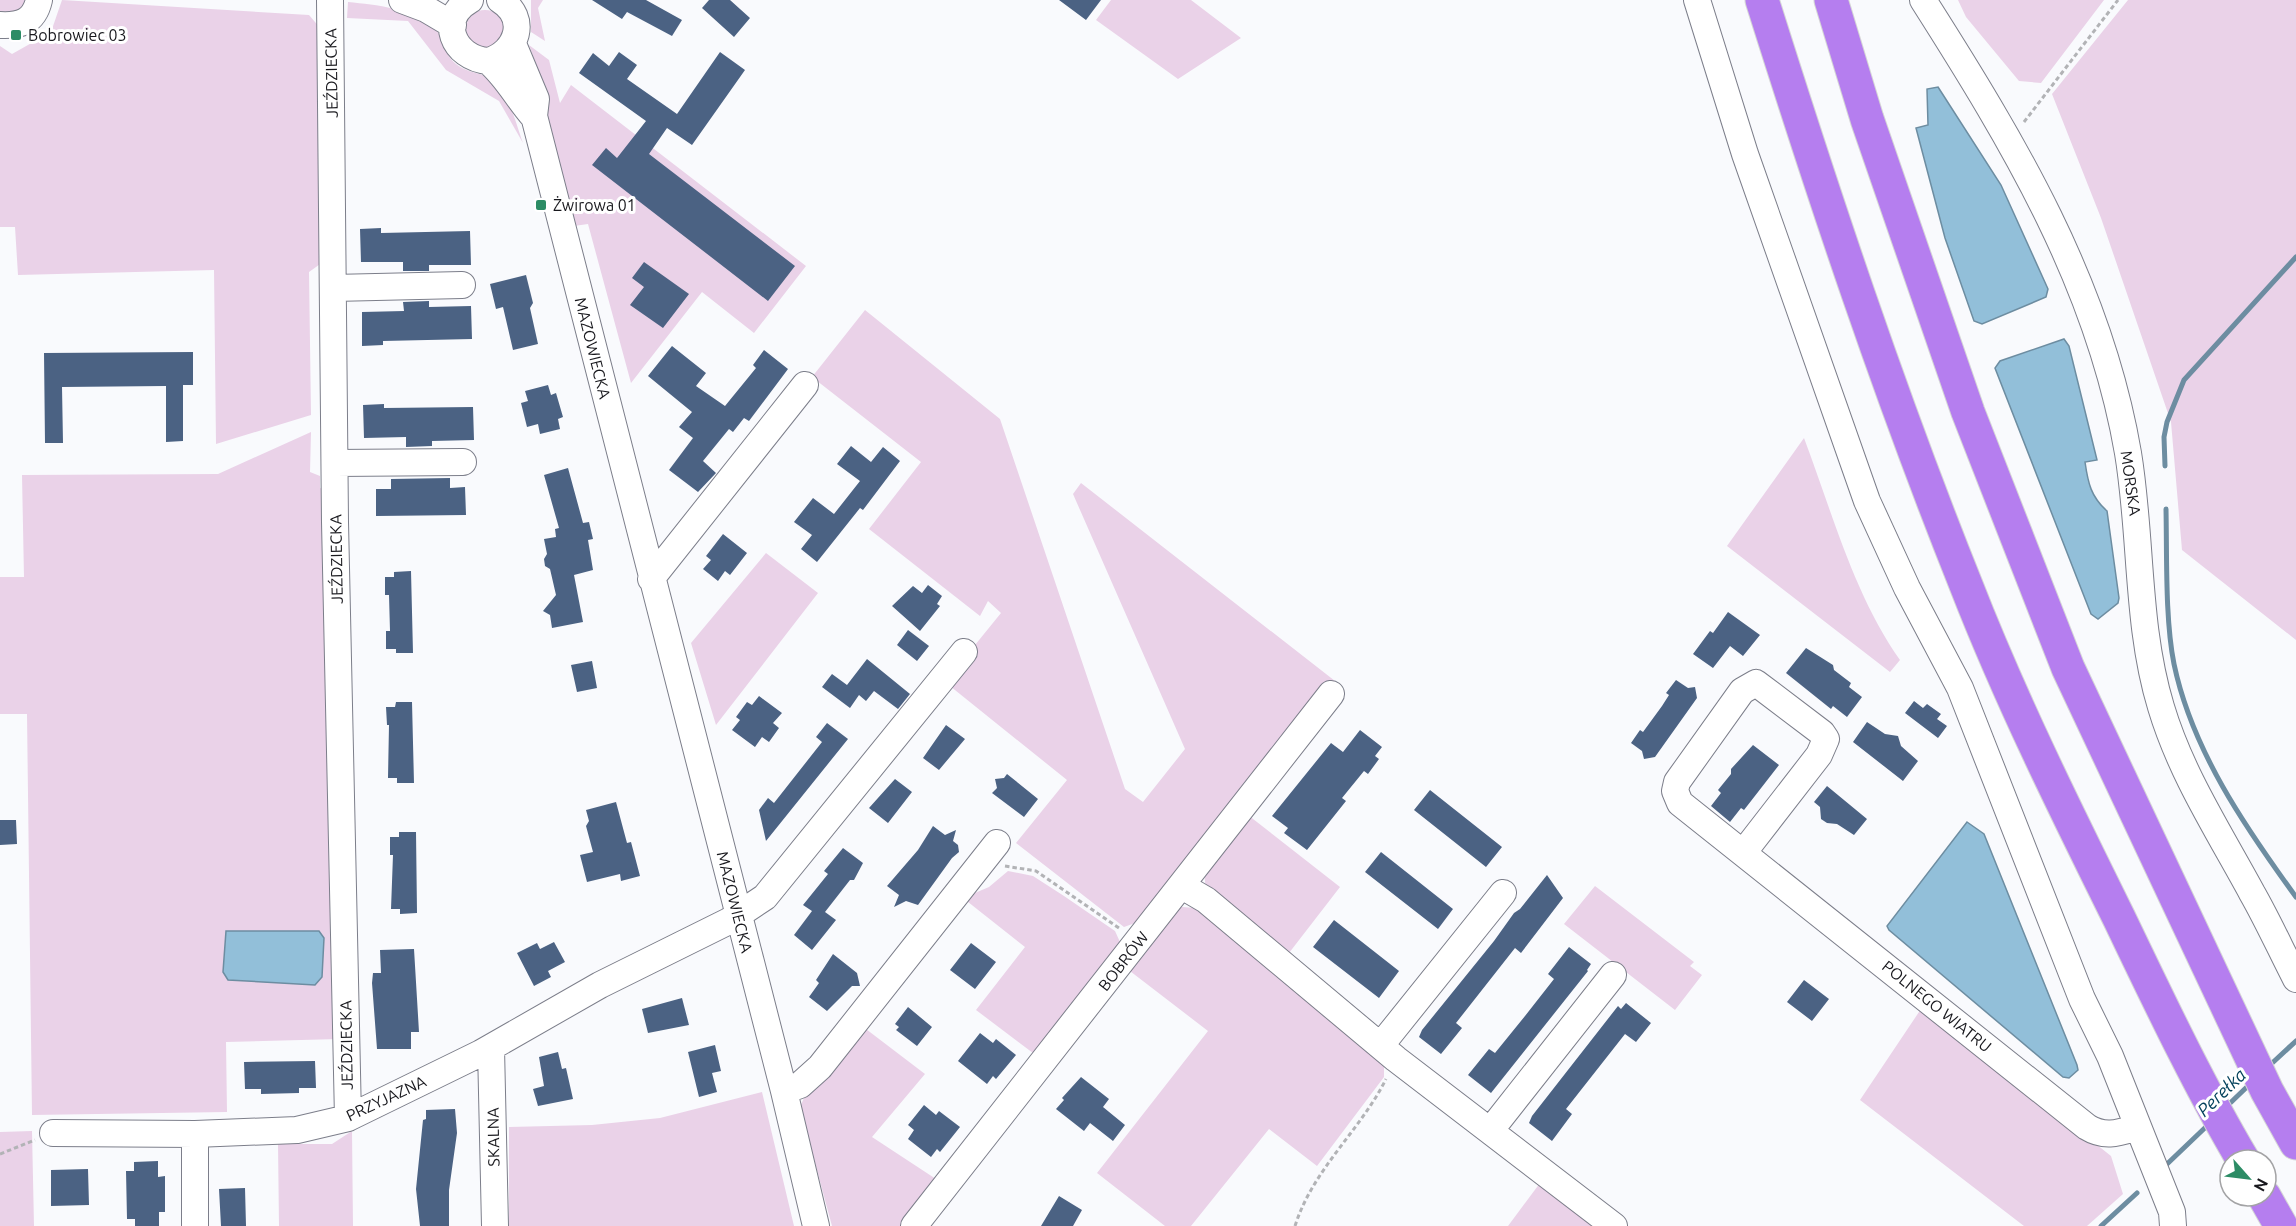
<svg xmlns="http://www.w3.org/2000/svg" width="2296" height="1226" font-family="Ubuntu,sans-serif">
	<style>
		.green { fill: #ead2e8 }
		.water { fill: #92bfd9; stroke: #6d8da1; stroke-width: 1.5 }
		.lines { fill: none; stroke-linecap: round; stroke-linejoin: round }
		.stream { stroke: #6d8da1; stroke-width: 5 }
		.building { fill: #4b6283 }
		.minor-casing { stroke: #7c7e8a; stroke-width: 28 }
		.highway-casing { stroke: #d5d5d6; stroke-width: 35 }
		.path { stroke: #b2b3b6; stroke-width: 3; stroke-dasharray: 4.5 3; stroke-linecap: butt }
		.minor { stroke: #fff; stroke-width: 26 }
		.highway { stroke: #b57eef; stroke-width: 33 }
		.poi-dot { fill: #2c8c65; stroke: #fff; stroke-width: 2 }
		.labels { text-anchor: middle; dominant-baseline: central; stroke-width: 6; stroke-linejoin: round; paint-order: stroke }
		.poi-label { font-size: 16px; fill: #18181d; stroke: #fff; text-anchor: start }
		.street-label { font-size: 16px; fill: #18181d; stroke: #fff }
		.water-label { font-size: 18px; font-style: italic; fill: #04425c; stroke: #fff }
	</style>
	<rect width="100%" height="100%" fill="#f9fafd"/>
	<!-- green -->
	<path class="green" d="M 0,0 L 33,0 L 30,9 L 0,17 Z
		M 62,0 L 309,15 L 321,29 L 323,262 L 309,272 L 311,415 L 216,444 L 214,270 L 18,275 L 15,227 L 0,227 L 0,46 L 12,54 L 51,32 Z
		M 531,0 L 543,0 L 538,8 L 545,41 L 531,32 Z
		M 1111,0 L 1191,0 L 1241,38 L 1178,79 L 1096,20 Z
		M 1958,0 L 2104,0 L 2041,83 L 2019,81 L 1966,17 Z
		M 2128,0 L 2296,0 L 2296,640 L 2182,550 L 2171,422 L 2101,218 L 2052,94 Z
		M 348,2 C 377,5 412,8 435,29 C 444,37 442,52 456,64 C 464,71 475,72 485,76 C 508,87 515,121 523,143 L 499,101 L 446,70 L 408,21 L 347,18 Z
		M466 29a19 19 0 1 1 38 0a19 19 0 1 1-38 0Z
		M 529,45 L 549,60 L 560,103 L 571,85 L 806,266 L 754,333 L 702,292 L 631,383 L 588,224 L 574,226 L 547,132 L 540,76 Z
		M 865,310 L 1000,419 L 1125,789 L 1143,802 L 1185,749 L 1073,494 L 1081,483 L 1335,681 L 1149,918 L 1124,927 L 1016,843 L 1067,780 L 945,682 L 1001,613 L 988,601 L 980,616 L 869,529 L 921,462 L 812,377 Z
		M 311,432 L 310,472 L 320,476 L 320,488 L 328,490 L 339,1039 L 226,1042 L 227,1112 L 32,1115 L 27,714 L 0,714 L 0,577 L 24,577 L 22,475 L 218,474 Z
		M 1804,438 C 1832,512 1854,595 1900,660 L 1890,672 L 1727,546 Z
		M 766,553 L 818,593 L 716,725 L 691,643 Z
		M 1248,815 L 1340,887 L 1289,953 L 1206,890 L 1204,872 Z
		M 1008,871 L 1033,876 L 1064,896 L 1115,931 L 1120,942 L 1037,1056 L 976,1010 L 1025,947 L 963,898 L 989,887 Z
		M 1595,886 L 1694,962 L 1690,966 L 1702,975 L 1675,1010 L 1564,924 Z
		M 1182,907 L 1196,908 L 1384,1065 L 1384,1077 L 1317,1166 L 1269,1129 L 1191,1226 L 1165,1226 L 1097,1173 L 1208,1031 L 1126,968 L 1172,911 Z
		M 1923,1006 L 2111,1156 L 2123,1194 L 2087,1226 L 2024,1226 L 1860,1100 Z
		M 862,1026 L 925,1074 L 872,1137 L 939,1181 L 903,1226 L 832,1226 L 800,1107 L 804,1098 Z
		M 762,1092 L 794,1226 L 509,1226 L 509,1127 L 592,1125 L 660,1118 Z
		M 32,1131 L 34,1226 L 0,1226 L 0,1132 Z
		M 352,1131 L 353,1226 L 279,1226 L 278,1144 L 332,1144 Z
		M 1540,1183 L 1598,1226 L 1508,1226 Z"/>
	<!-- water -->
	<path class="water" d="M 1938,87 L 2001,185 L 2048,289 L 2046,297 L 1982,324 L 1974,321 L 1945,238 L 1916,128 L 1928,125 L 1927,89 Z
		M 2064,339 L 2069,346 L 2097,460 L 2085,462 C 2088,483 2091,497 2107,511 L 2119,598 L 2118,603 L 2098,619 L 2091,614 L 1995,368 L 2000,361 Z
		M 1967,822 L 1984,834 L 2077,1065 L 2078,1070 L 2069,1078 L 2063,1077 L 1889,930 L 1887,926 Z
		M 226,931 L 319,931 L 324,938 L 322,977 L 315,985 L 228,980 L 223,972 Z"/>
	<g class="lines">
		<!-- stream -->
		<path class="stream" d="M 2165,466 L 2164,437 L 2167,422 L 2184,380 L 2296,257
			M 2166,509 C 2167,556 2165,619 2174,664 C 2192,750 2245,827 2296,897
			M 2269,1066 L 2296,1041
			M 2225,1108 L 2251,1083
			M 2166,1165 L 2210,1123
			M 2101,1226 L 2137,1193"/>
	</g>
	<!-- building -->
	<path class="building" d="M 592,0 L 646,0 L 682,20 L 672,36 L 627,12 L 622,19 Z
		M 709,0 L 730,0 L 750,18 L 734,37 L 702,8 Z
		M 1059,0 L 1101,0 L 1086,20 Z
		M 619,52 L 637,65 L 627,79 L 677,114 L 720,52 L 745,70 L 692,145 L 667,128 L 649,154 L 795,266 L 768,301 L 592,165 L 606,148 L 617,158 L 646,121 L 579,73 L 593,53 L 609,66 Z
		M 381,228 L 381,233 L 470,231 L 471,265 L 429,265 L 429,271 L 403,271 L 403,262 L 361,262 L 360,229 Z
		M 644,262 L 689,294 L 663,328 L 630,305 L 644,287 L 632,278 Z
		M 526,275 L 533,303 L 530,308 L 538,344 L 513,350 L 503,307 L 496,309 L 490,284 Z
		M 429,301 L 429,307 L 471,306 L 472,339 L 383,341 L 383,345 L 362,346 L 362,312 L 404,311 L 403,302 Z
		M 672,346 L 706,373 L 696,386 L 725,406 L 756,368 L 753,365 L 764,350 L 788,369 L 749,421 L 744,418 L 733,432 L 729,429 L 703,461 L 716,473 L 698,492 L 669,470 L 693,438 L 679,427 L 692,412 L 648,376 Z
		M 193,352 L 193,385 L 183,385 L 183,441 L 166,442 L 166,386 L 62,387 L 63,443 L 45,443 L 44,353 Z
		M 548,385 L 551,395 L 556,393 L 563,417 L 558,419 L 560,429 L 540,434 L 538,424 L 527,427 L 521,403 L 528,401 L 525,391 Z
		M 384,404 L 384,408 L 473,407 L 474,440 L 432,441 L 432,446 L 406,447 L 406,437 L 364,438 L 363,405 Z
		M 851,446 L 871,462 L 883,447 L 900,461 L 863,510 L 860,508 L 817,562 L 801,549 L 812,535 L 794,522 L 813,498 L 834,514 L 860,481 L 837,464 Z
		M 568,468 L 583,523 L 589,522 L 593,539 L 588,540 L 593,570 L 574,575 L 583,622 L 552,628 L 550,615 L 543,611 L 556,595 L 550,569 L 545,566 L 544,559 L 547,554 L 544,539 L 556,537 L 555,529 L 559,528 L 544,475 Z
		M 450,478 L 450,488 L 465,487 L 466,515 L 376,516 L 376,489 L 391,489 L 391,479 Z
		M 723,534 L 747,553 L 730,575 L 725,571 L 718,581 L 703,569 L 711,560 L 706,556 Z
		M 411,571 L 413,653 L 396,653 L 396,649 L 386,649 L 386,631 L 390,631 L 389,595 L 385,595 L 385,577 L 394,577 L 394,572 Z
		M 928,585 L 942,596 L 937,604 L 940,606 L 920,631 L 892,606 L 913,586 L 922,593 Z
		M 1728,612 L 1760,635 L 1743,656 L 1730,646 L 1713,668 L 1693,654 L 1710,631 L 1713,633 Z
		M 908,630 L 929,646 L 917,661 L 897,645 Z
		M 1806,648 L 1833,665 L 1834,670 L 1851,683 L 1849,687 L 1862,697 L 1847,717 L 1833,706 L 1831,709 L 1786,673 Z
		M 867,659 L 910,694 L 898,709 L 874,691 L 866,701 L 859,695 L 850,708 L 822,687 L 832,674 L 847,685 Z
		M 592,661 L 597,688 L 577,692 L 571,665 Z
		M 1676,680 L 1688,688 L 1695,687 L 1697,698 L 1655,757 L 1644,759 L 1642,751 L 1631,743 L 1640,730 L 1643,732 L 1662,706 L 1669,695 L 1666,693 Z
		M 759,696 L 782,713 L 773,723 L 779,728 L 769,742 L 762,737 L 755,747 L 732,730 L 740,720 L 736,717 L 747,702 L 752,705 Z
		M 1914,701 L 1923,708 L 1927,704 L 1941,714 L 1937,719 L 1947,726 L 1938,738 L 1905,713 Z
		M 396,702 L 412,702 L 414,783 L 397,783 L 397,778 L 388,778 L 389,725 L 387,725 L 386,707 L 395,707 Z
		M 1867,722 L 1885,734 L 1898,736 L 1901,746 L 1918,761 L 1903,781 L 1853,742 Z
		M 827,723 L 848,739 L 766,841 L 759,810 L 768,798 L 774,803 L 822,742 L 816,737 Z
		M 946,725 L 965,739 L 939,770 L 923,758 Z
		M 1360,730 L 1382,747 L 1375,756 L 1379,759 L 1368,774 L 1364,771 L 1342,798 L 1346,801 L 1307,850 L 1284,833 L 1288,828 L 1272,816 L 1331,743 L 1343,752 Z
		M 1753,745 L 1779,765 L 1744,810 L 1741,808 L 1730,822 L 1711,806 L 1721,793 L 1718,790 L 1731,774 L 1731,769 Z
		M 1007,774 L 1038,799 L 1024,817 L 992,793 L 997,788 L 995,779 L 1004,778 Z
		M 895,779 L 912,792 L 888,823 L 869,808 Z
		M 1827,786 L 1867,819 L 1854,835 L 1837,824 L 1827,823 L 1821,819 L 1820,807 L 1814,802 Z
		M 1430,790 L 1502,847 L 1486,867 L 1414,810 Z
		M 616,802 L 627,843 L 631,842 L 640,876 L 621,881 L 620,874 L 587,882 L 580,855 L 593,852 L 586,826 L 589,821 L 586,810 Z
		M 0,820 L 16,820 L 17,844 L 0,845 Z
		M 933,826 L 945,835 L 956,830 L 953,841 L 958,845 L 959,852 L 952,858 L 918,905 L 906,901 L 894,907 L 899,895 L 887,886 L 918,850 Z
		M 399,832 L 416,832 L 417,913 L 400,914 L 400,909 L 391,909 L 393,855 L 390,855 L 390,837 L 399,837 Z
		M 843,848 L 863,863 L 854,880 L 850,880 L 825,912 L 836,920 L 812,950 L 794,935 L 812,911 L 803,905 L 828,874 L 824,871 Z
		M 1381,852 L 1453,909 L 1438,929 L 1365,872 Z
		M 1547,875 L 1563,898 L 1521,953 L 1515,948 L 1456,1023 L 1462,1028 L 1441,1054 L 1419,1037 L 1422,1030 L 1494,941 L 1514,913 L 1520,909 Z
		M 1334,920 L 1399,971 L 1379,998 L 1313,947 Z
		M 554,942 L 565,962 L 548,971 L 551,977 L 534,986 L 517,953 L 537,943 L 540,949 Z
		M 971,943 L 996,962 L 975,989 L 950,970 Z
		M 1569,947 L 1591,964 L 1587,970 L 1588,971 L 1491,1093 L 1468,1075 L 1489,1049 L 1495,1053 L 1525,1016 L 1554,979 L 1548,974 Z
		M 414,949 L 419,1032 L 411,1032 L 411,1049 L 377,1049 L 372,983 L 373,973 L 381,973 L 380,950 Z
		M 833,954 L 857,973 L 860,986 L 852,986 L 827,1011 L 809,997 L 819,983 L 816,980 Z
		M 1804,980 L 1829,999 L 1812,1021 L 1787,1002 Z
		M 682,998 L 689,1025 L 648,1033 L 642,1009 Z
		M 1626,1003 L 1651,1023 L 1636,1042 L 1625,1034 L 1566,1109 L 1572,1114 L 1552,1141 L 1529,1123 L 1532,1116 L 1618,1006 L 1621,1009 Z
		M 908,1007 L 932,1027 L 917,1046 L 896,1030 L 899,1027 L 895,1024 Z
		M 980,1033 L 993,1043 L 996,1039 L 1016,1055 L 996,1079 L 993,1076 L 987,1084 L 958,1061 Z
		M 715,1045 L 721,1071 L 712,1073 L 717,1092 L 699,1097 L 688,1052 Z
		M 558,1052 L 562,1069 L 566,1068 L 573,1099 L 538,1106 L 533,1089 L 544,1086 L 539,1057 Z
		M 315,1061 L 316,1088 L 299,1088 L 299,1093 L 261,1094 L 261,1089 L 245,1089 L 244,1062 Z
		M 1081,1077 L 1109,1099 L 1103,1107 L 1125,1125 L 1113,1141 L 1090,1123 L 1084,1131 L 1056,1109 L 1064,1100 L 1062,1098 Z
		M 924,1105 L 936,1115 L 939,1111 L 960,1127 L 940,1152 L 937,1149 L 931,1157 L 908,1139 L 914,1130 L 908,1125 Z
		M 455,1109 L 457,1133 L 449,1190 L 449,1226 L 420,1226 L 416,1189 L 423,1120 L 426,1119 L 426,1110 Z
		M 158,1161 L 158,1177 L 165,1176 L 165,1212 L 159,1212 L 159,1226 L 135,1226 L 135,1219 L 127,1219 L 126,1171 L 134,1171 L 134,1162 Z
		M 88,1169 L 89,1205 L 51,1206 L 51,1170 Z
		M 245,1188 L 246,1226 L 221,1226 L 219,1189 Z
		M 1059,1196 L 1082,1210 L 1073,1226 L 1041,1226 Z"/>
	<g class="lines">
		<!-- minor casing -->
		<g class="minor-casing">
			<path id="minor" d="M 330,0 L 335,522 L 348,1118
				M 402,0 L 426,9 L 453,25
				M 470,0 C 437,19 453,58 488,61 C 517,53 529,18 500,0
				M 1697,0 L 1745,154 L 1867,501 L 1907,588 L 1960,688 L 2082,999 L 2110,1056 L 2172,1212 L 2173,1226
				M 1923,0 C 2014,143 2099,284 2128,453 C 2142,537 2136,625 2161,707 C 2181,774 2219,832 2252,893 C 2268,921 2281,950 2296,979
				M 0,25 C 20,26 34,22 39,0
				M 513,44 L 536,99 L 534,116 L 784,1091 L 816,1226
				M 488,61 C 507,77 517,98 533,116
				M 333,288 L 462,285
				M 335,463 L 463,462
				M 651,579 L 805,385
				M 1743,853 L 1819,755 L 1826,739 L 1822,733 L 1756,683 L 1742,691 L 1677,782 L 1675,791 L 1680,803 L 2087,1127 C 2105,1138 2118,1133 2138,1127
				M 1182,886 L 1206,900 L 1396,1059 L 1614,1226
				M 1381,1045 L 1503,893
				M 491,1048 L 495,1226
				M 784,1091 L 800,1085 L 820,1067 L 997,843
				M 1490,1131 L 1613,975
				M 53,1133 L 195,1134 L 297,1130 L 348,1118 L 481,1053 L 600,985 L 729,921 L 765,897 L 964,652
				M 195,1134 L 195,1226
				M 914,1226 L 1331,694"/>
		</g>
		<!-- highway casing -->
		<g class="highway-casing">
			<path id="highway" d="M 1762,0 C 1824,197 1889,393 1966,585 C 2010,698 2065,809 2119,918 C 2158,999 2197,1082 2243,1160
				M 1831,0 L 1867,119 L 1968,412 L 2068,668 L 2267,1091 L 2296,1143
				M 2264,1196 L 2281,1226"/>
		</g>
		<!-- path -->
		<path class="path" d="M 2024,122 L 2118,0
			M 1005,866 L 1036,871 L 1119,928 L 1119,931
			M 0,1154 L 35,1140
			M 1295,1226 C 1313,1169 1360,1131 1386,1079"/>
		<!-- minor -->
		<use href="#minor" class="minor"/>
		<!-- highway -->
		<use href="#highway" class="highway"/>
	</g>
	<!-- markers -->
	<g class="poi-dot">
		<rect x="10" y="29" width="12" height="12" rx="3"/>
		<rect x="535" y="199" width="12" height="12" rx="3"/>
	</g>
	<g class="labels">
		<!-- poi labels -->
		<g class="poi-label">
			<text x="28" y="35">Bobrowiec 03</text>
			<text x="553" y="205">Żwirowa 01</text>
		</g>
		<!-- street labels -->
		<g class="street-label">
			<text transform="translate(331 73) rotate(-91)">JEŹDZIECKA</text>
			<text transform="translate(593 348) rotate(76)">MAZOWIECKA</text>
			<text transform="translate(2131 483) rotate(82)">MORSKA</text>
			<text transform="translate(336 559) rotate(-91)">JEŹDZIECKA</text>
			<text transform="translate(735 902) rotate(76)">MAZOWIECKA</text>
			<text transform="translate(1123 961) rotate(-52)">BOBRÓW</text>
			<text transform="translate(1937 1006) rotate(39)">POLNEGO WIATRU</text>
			<text transform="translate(346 1045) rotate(-91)">JEŹDZIECKA</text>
			<text transform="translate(386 1098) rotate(-25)">PRZYJAZNA</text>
			<text transform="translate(493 1137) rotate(-91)">SKALNA</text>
		</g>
		<!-- water labels -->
		<g class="water-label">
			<text transform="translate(2221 1092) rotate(-44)">Perełka</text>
		</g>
	</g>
	<!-- north arrow -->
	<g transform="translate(2248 1178) rotate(118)"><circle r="28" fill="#ffffff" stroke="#a3a3a5" stroke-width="1.5"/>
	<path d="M0-4.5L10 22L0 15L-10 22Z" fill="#2c8c65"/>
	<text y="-9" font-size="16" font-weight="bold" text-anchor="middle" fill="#18181d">N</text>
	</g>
</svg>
